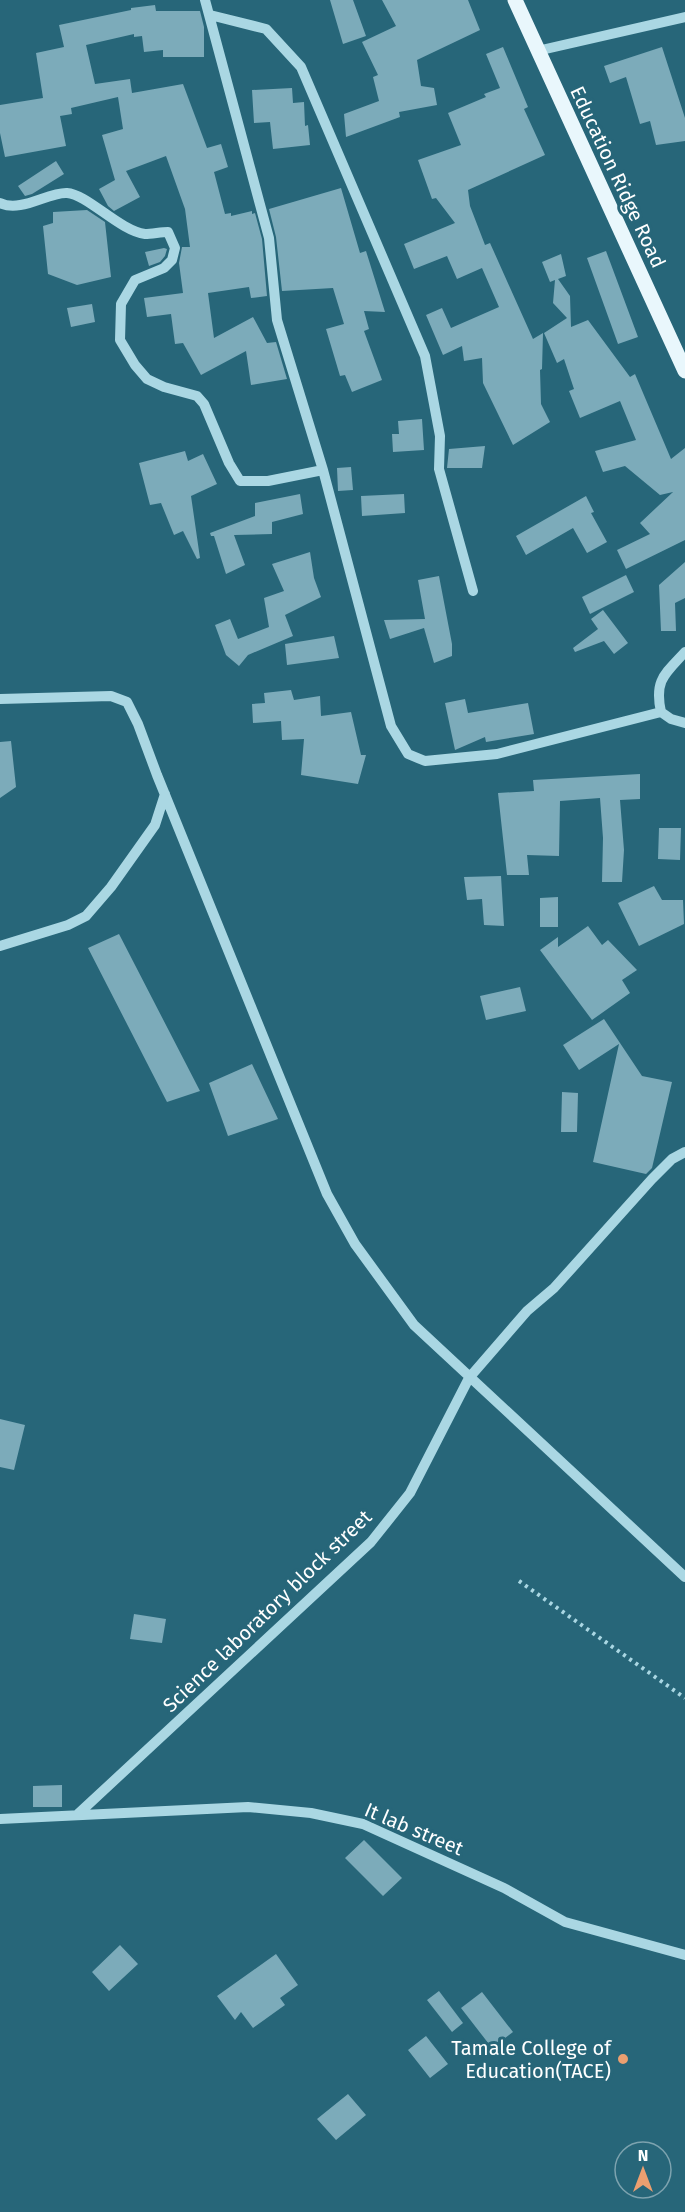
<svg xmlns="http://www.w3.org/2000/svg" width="685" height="2212" font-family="'Fira Sans',sans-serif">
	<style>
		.building { fill: #7cabba }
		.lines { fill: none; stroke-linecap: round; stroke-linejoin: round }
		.path { stroke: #aad7e3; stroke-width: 4; stroke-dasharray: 3 4.5; stroke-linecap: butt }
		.minor { stroke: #aad7e3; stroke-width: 10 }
		.major { stroke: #e9f7fc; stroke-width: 15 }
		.poi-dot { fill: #eb9f70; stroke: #276679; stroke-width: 2 }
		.labels { text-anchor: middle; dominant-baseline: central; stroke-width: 6; stroke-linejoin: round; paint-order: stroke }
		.street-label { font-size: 20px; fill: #fff; stroke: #276679 }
		.poi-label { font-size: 20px; fill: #fff; stroke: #276679; text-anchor: end }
	</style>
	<rect width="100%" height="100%" fill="#276679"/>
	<!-- building -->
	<path class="building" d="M 330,0 L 353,0 L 366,36 L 343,44 Z
		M 382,0 L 468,0 L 480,30 L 417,60 L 421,86 L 434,88 L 437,105 L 399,112 L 400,117 L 346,137 L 344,114 L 379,101 L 373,77 L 378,75 L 362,42 L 396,26 Z
		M 155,5 L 156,11 L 200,11 L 204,27 L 204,57 L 163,57 L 163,50 L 144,52 L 142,36 L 134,37 L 134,34 L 86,45 L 95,84 L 130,79 L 132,93 L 183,84 L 207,148 L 221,144 L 228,167 L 214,172 L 225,214 L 231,213 L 231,216 L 252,211 L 252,214 L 255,213 L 262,239 L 267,296 L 251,298 L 249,287 L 208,293 L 214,338 L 253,317 L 267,343 L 276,342 L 287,379 L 251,385 L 246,351 L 201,375 L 183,343 L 175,344 L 171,314 L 147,317 L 144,298 L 183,293 L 179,263 L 182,247 L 190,247 L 185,209 L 166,156 L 126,171 L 140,197 L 114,211 L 108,206 L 99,189 L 115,180 L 102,135 L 123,129 L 118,97 L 71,108 L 72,114 L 60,116 L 66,146 L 5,157 L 0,133 L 0,105 L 43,98 L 36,53 L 64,47 L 59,25 L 131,10 L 131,8 Z
		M 503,47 L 528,107 L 524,109 L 545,155 L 468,190 L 470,206 L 485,245 L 490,243 L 533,339 L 543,333 L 542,369 L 540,370 L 541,404 L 550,422 L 513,445 L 483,383 L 482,358 L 464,361 L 462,346 L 443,355 L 426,315 L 442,308 L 451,328 L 499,307 L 482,268 L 457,279 L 447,256 L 414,269 L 404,244 L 455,223 L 436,198 L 432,199 L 418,160 L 461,145 L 448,113 L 486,97 L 484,94 L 500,88 L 486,54 Z
		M 662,47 L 685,118 L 685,141 L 656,145 L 650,121 L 640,124 L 626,77 L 610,83 L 604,66 Z
		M 292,88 L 293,103 L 304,102 L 305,126 L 308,125 L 310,145 L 273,149 L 270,122 L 254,123 L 252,90 Z
		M 56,161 L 64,174 L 32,194 L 25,196 L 18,186 Z
		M 341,188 L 360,253 L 366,251 L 385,312 L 364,311 L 369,329 L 364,331 L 382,380 L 352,392 L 345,375 L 340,376 L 326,329 L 344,324 L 333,288 L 282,291 L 276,237 L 269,209 Z
		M 87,210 L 105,222 L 111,277 L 77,285 L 48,274 L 43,226 L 53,223 L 53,212 Z
		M 164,248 L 167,249 L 165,256 L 160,262 L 149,266 L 145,252 Z
		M 606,251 L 638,337 L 618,344 L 587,258 Z
		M 561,254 L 566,276 L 558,279 L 570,296 L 571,327 L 588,320 L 630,377 L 635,374 L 671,459 L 685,448 L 685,540 L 626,569 L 617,550 L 650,534 L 640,523 L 673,492 L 660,495 L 625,466 L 603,472 L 595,451 L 636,440 L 620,401 L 580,418 L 569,391 L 574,389 L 564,359 L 557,363 L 544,333 L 567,318 L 553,303 L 555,280 L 550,282 L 542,262 Z
		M 92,304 L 95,322 L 71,327 L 67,308 Z
		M 422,419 L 424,450 L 393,452 L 392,434 L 399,434 L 398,421 Z
		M 485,446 L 482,468 L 447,468 L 449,449 Z
		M 185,451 L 188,461 L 203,454 L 217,484 L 191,496 L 200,558 L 197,559 L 183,531 L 174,535 L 161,503 L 150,505 L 139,463 Z
		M 351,467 L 353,490 L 338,491 L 337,468 Z
		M 300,494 L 303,514 L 272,522 L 272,534 L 234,535 L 245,565 L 226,574 L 214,536 L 211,536 L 210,533 L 255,516 L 255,503 Z
		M 404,494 L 405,513 L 362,516 L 361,496 Z
		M 586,496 L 594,512 L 591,513 L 607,542 L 587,553 L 573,528 L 526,555 L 516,536 Z
		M 310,552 L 314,578 L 321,597 L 285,615 L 293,636 L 248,655 L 239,666 L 226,655 L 215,625 L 230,619 L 238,639 L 269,627 L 264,598 L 284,591 L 272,564 Z
		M 685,562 L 685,598 L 675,603 L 676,631 L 661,631 L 659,585 Z
		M 626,575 L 634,592 L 590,614 L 582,597 Z
		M 439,576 L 452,644 L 452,656 L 434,663 L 424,628 L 390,639 L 384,620 L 425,619 L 418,580 Z
		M 603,610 L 628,643 L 614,654 L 604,641 L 575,652 L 573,648 L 598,629 L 591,619 Z
		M 334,636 L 339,658 L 287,665 L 285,644 Z
		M 291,690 L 294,700 L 320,696 L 321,716 L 351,712 L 361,755 L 366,755 L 358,784 L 301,775 L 304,739 L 282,740 L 281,721 L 253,723 L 252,704 L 265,703 L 264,693 Z
		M 465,699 L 468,713 L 528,703 L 534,734 L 486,742 L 485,737 L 455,750 L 445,703 Z
		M 11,741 L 16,787 L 0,798 L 0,742 Z
		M 640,774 L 640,799 L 620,800 L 624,850 L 622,882 L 602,882 L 603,838 L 600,798 L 560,801 L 559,856 L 527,855 L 529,875 L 507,875 L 498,793 L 534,791 L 533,780 Z
		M 659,828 L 681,828 L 680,860 L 658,859 Z
		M 501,876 L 504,926 L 484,925 L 482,899 L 467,900 L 464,877 Z
		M 654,886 L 662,900 L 683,900 L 684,924 L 639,946 L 618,903 Z
		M 558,897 L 558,927 L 540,927 L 540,898 Z
		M 588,926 L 602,945 L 608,940 L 637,970 L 622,980 L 630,993 L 592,1020 L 540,950 L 558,937 L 558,947 Z
		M 119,934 L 200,1091 L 167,1102 L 88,948 Z
		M 520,987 L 526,1011 L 486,1020 L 480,996 Z
		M 604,1019 L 642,1076 L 672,1082 L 652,1168 L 646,1174 L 593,1162 L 619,1044 L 579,1070 L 563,1045 Z
		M 252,1064 L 278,1119 L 228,1136 L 209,1083 Z
		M 562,1092 L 578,1093 L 577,1132 L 561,1132 Z
		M 0,1419 L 25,1425 L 14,1470 L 0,1467 Z
		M 134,1614 L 166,1619 L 162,1643 L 130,1639 Z
		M 62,1785 L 62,1807 L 33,1807 L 33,1786 Z
		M 364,1840 L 402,1878 L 383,1896 L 345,1858 Z
		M 120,1945 L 138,1964 L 109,1991 L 92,1972 Z
		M 276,1954 L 298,1985 L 280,1998 L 285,2005 L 253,2028 L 241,2012 L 235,2020 L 217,1996 Z
		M 439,1991 L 463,2023 L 452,2032 L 427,2000 Z
		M 482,1992 L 513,2032 L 492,2048 L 461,2008 Z
		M 426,2036 L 448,2064 L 430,2078 L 408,2050 Z
		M 348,2094 L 366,2115 L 336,2140 L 317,2119 Z"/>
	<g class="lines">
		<!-- path -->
		<path class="path" d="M 519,1581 L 685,1698"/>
		<!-- minor -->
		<path class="minor" d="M 205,0 L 269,238 L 277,320 L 323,470 L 391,726 L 408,754 L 425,761 L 497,754 L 661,712 L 671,719 L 685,723
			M 210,15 L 266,29 L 301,67 L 425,356 L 440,436 L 439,469 L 473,591
			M 537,51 L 685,17
			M 0,203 C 21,213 48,192 67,193 C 87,194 120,231 145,234 C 152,234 161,232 168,232 L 175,248 L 172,260 L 164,268 L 135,280 L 121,304 L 120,340 L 135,365 L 147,379 L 164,387 L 197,396 L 204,404 L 229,463 L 240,481 L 268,481 L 323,470
			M 0,699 L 111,696 L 127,702 L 138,724 L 157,775 L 327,1194 L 355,1244 L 414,1325 L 685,1577
			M 661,712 C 654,680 665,674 685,652
			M 0,946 L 68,925 L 86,916 L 111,887 L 155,825 L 165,794
			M 78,1814 L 371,1542 L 410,1493 L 469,1378 L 527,1311 L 554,1288 L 652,1179 L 672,1159 L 685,1152
			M 0,1819 L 248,1807 L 311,1813 L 363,1824 L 504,1888 L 565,1922 L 685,1955"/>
		<!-- major -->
		<path class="major" d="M 515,0 L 685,371"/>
	</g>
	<!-- markers -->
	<circle class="poi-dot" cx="623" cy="2059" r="6"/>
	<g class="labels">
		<!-- street labels -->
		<g class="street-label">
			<text transform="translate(618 177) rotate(65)">Education Ridge Road</text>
			<text transform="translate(267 1611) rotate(-44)">Science laboratory block street</text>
			<text transform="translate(414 1829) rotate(23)">It lab street</text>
		</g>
		<!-- poi labels -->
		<g class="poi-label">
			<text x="611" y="2048">Tamale College of<tspan x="611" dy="23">Education(TACE)</tspan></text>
		</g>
	</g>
	<!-- north arrow -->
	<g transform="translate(643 2170)"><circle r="28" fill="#276679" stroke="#7da3af" stroke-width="1.5"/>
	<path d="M0-4.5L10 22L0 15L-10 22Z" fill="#eb9f70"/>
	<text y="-9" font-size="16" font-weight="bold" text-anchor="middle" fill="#ffffff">N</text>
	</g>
</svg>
